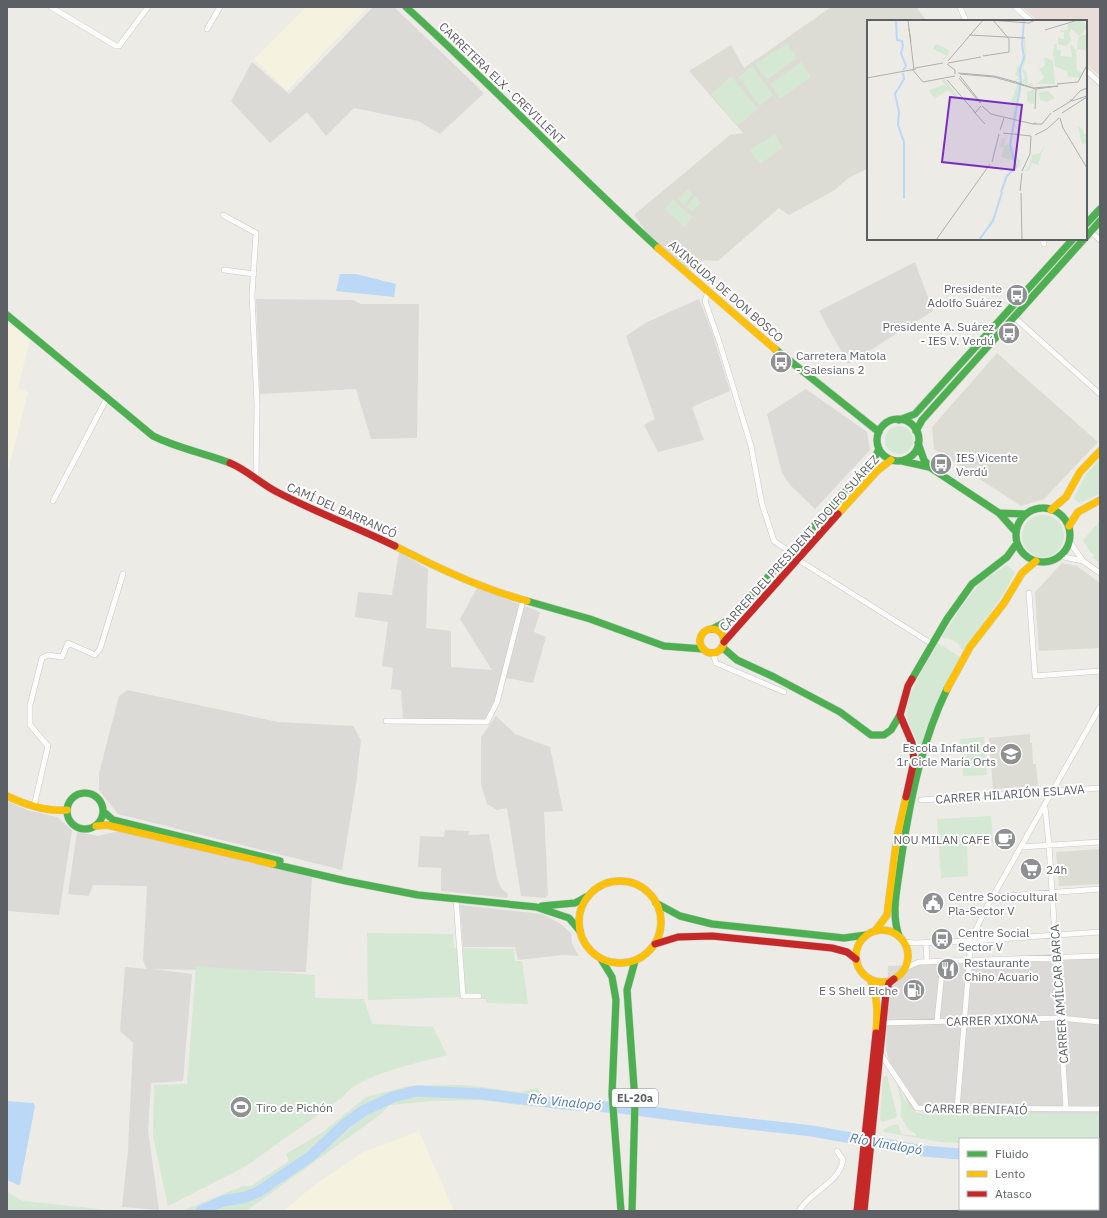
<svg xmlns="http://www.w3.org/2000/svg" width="1107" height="1218" font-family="'IBM Plex Sans',sans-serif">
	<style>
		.commercial { fill: #f5f2e0 }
		.industrial { fill: #dbdad6 }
		.education { fill: #dcdbd4 }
		.medical { fill: #e8ddd9 }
		.green { fill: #d4e8d3 }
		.water { fill: #bbd8f6 }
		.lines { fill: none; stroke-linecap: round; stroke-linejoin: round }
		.river { stroke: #bbd8f6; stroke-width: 11 }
		.street-casing { stroke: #c8c8c7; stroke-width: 6 }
		.fast-casing { stroke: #c9c9c8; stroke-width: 8 }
		.slow-casing { stroke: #c9c9c8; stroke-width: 8 }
		.jam-casing { stroke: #c9c9c8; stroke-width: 8 }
		.street { stroke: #fcfcfb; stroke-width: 5 }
		.fast { stroke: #4caf50; stroke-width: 7 }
		.slow { stroke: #ffc107; stroke-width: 7 }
		.jam { stroke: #c62828; stroke-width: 7 }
		.labels { text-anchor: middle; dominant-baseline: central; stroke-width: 4; stroke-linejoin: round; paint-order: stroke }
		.shield { fill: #fff; stroke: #8d8f92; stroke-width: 1 }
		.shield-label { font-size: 11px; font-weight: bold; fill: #5c5f64 }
		.street-label { font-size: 12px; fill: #5c5f64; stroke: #fff }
		.poi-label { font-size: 12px; fill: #5c5f64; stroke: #fff; text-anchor: start }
		.water-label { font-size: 13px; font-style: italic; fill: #4675b7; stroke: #fff }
		.inset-river { fill: none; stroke: #bbd8f6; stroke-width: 2 }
		.inset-road { fill: none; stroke: #aeafae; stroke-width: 1 }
		.view { fill: #7b2cbf; fill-opacity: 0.15; stroke: #7b2cbf; stroke-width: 2 }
		.inset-edge { fill: none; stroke: #5c5f64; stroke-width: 2 }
	</style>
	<rect width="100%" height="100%" fill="#ecebe6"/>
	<!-- commercial -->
	<path class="commercial" d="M 306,7 L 368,7 L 287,91 L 254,59 Z
		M 7,322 L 30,340 L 18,388 L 28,392 L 7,475 Z
		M 419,1131 L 454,1211 L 283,1211 L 313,1186 L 363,1152 Z"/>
	<!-- industrial -->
	<path class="industrial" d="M 373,7 L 394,7 L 484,93 L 440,134 L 418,121 L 354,108 L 326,136 L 307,112 L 270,143 L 231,101 L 252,62 L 289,94 Z
		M 915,262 L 933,311 L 848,364 L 819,311 Z
		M 256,299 L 353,300 L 361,304 L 419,304 L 417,438 L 371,439 L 356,389 L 260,394 Z
		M 699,299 L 711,329 L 730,391 L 692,407 L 704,440 L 658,452 L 644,425 L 655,419 L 626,336 L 647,322 Z
		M 806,389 L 867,432 L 870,450 L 815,509 L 790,485 L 782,473 L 767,414 Z
		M 399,552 L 428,569 L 426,628 L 451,631 L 451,667 L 492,670 L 460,619 L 477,588 L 540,612 L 534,632 L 546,637 L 533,683 L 507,678 L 485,719 L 460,722 L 403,720 L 401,690 L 391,689 L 393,668 L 382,666 L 388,622 L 355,617 L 358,592 L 392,595 Z
		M 127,690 L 278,722 L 353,726 L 361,740 L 356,784 L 342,870 L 118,814 L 99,790 L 99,773 L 119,696 Z
		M 496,716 L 515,734 L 550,747 L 563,811 L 544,812 L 548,895 L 545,898 L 521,896 L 507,808 L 497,810 L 487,804 L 481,784 L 481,737 Z
		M 7,801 L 27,810 L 57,817 L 72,830 L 59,915 L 7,911 Z
		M 445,830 L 469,831 L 468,835 L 489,834 L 497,878 L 501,888 L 508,894 L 507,898 L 441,891 L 441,868 L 418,867 L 420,836 L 444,837 Z
		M 119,831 L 312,877 L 306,972 L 153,969 L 192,974 L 183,1081 L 151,1083 L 148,1130 L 159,1210 L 122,1207 L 128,1151 L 133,1043 L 120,1031 L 125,967 L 147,969 L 143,960 L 147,886 L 93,885 L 89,896 L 68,894 L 77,832 L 98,836 Z
		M 460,905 L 542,914 L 561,924 L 571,933 L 572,944 L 579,956 L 563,955 L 518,960 L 515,947 L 463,947 Z
		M 1100,957 L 1100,1114 L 937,1114 L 911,1110 L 891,1067 L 886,1050 L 888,966 Z"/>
	<!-- education -->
	<path class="education" d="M 831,7 L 916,7 L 927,21 L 868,21 L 868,168 L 847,179 L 835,190 L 789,215 L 779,208 L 718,261 L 705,260 L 701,263 L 696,272 L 684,266 L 647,233 L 635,216 L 635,214 L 730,135 L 743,133 L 689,71 L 731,45 L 744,68 Z
		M 997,353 L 1098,442 L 1044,499 L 1021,506 L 934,449 L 932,427 Z
		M 1062,563 L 1077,566 L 1100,583 L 1100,648 L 1039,651 L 1035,592 Z
		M 1030,734 L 1030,743 L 1032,743 L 1033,764 L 1036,764 L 1038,786 L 993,789 L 989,738 Z
		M 1100,849 L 1100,884 L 1059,886 L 1056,852 Z"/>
	<!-- medical -->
	<path class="medical" d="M 1022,7 L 1100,7 L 1100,76 L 1086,64 L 1086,21 L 1038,21 Z"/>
	<!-- green -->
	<path class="green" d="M 787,43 L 797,58 L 767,80 L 755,64 Z
		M 801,62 L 811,77 L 780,99 L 770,84 Z
		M 752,66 L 773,95 L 760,106 L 738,77 Z
		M 731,76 L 758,109 L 737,126 L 711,94 Z
		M 775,134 L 783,148 L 760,164 L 749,150 Z
		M 687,189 L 693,194 L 684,205 L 678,199 Z
		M 695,196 L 701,203 L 692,212 L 686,207 Z
		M 673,199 L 692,217 L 685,227 L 664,209 Z
		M885 440a14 14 0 1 1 28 0a14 14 0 1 1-28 0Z
		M 1100,459 L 1100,494 L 1079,503 L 1074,498 L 1085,476 Z
		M1022 536a21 21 0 1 1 42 0a21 21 0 1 1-42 0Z
		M 1100,521 L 1100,563 L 1092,557 L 1095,556 L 1090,552 L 1083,540 Z
		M 1007,565 L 1015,572 L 1003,595 L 963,650 L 959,648 L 960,645 L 947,637 L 945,639 L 942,637 L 964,603 L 982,581 Z
		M 938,643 L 960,657 C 943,686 930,715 920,748 C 916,737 909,727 907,716 C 904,695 928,662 938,643 Z
		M 984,737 L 987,775 L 963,776 L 960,739 Z
		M 991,816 L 993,843 L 967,846 L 968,876 L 941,878 L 937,819 Z
		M 367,933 L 453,934 L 454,948 L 514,949 L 515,961 L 522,961 L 528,1004 L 488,1003 L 485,999 L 457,997 L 368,1000 Z
		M 196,966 L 315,975 L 315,998 L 364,999 L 372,1024 L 433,1027 L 447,1055 C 422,1062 356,1075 343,1097 L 246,1166 L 168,1206 L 153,1136 L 154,1085 L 187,1084 Z
		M 887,1076 L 897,1115 L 895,1118 L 882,1122 L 880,1120 L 883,1077 Z
		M 896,1078 C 901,1090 905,1108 918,1113 L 1100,1114 L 1100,1143 L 1098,1144 L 1098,1139 L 960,1139 L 960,1143 L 940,1142 L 885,1132 L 883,1130 L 890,1126 L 898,1124 L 901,1134 L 916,1136 L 916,1134 L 908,1129 L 901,1117 L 901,1103 Z
		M 441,1085 L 464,1085 L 520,1092 L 538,1088 L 541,1096 L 537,1107 L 481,1100 L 433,1101 L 390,1105 L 377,1117 L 246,1211 L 182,1211 L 243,1186 L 251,1186 L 289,1161 L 286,1154 L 323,1132 L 366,1097 L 409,1086 Z
		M 7,1192 L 23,1201 L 117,1211 L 7,1211 Z"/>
	<!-- water -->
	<path class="water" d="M 340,274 L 356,274 L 396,284 L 394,297 L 336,291 Z
		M 7,1101 L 33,1103 L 35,1106 L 20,1184 L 18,1185 L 7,1180 Z"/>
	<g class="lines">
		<!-- river -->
		<path class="river" d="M 1098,1154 L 1100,1154
			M 201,1211 L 223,1201 L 246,1197 L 258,1192 L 311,1156 L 345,1124 L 363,1111 L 393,1097 L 416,1091 L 482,1094 L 564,1104 L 621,1108 L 696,1118 L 812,1131 L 923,1151 L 960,1154"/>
		<!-- street casing -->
		<g class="street-casing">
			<path id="street" d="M 51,7 L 116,46 L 119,46 L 148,7
				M 960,7 L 966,21
				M 1015,7 L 1031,21
				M 207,29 L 220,7
				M 1086,70 L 1100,83
				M 223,215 L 256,233 L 252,295 L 257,405 L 256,478
				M 1091,232 L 1100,240
				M 1042,239 L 1044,244
				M 224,270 L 254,274
				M 708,292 L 705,301 L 720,344 L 751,446 L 762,504 L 774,541 L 790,552
				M 1014,317 L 1100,394
				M 53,501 L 106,400
				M 1069,541 L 1083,561 L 1100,573
				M 1059,556 L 1083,561
				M 797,559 L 932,644
				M 1029,593 L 1035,676 L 1100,671
				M 713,653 L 716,663 L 784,692
				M 386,721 L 487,722 L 497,702 L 523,600
				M 921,800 L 1100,788
				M 34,806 L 48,746 L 30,725 L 30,705 L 42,658 L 48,655 L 62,657 L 68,643 L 95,655 L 100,649 L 123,574
				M 1045,807 L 1049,845 L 1066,1109
				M 1021,847 L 1100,842
				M 993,897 L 1100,889
				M 456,899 L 463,996 L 479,996
				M 903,942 L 915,943 L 971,941 L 1100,932
				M 926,943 L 927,962
				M 905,968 L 919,962 L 1100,956
				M 937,1021 L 943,962
				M 883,1023 L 1060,1018 L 1100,1022
				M 880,1053 L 917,1108 L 1100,1109
				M 957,1109 L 971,941 L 984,912 L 1100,707
				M 799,1211 C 810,1191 839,1184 843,1160 L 837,1151"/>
		</g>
		<!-- fast casing -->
		<g class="fast-casing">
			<path id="fast" d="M 406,7 C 492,85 572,170 658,248
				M 1086,224 L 1100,209
				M 1086,237 L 1100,221
				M 7,315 L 153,436 C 177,448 204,453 230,463
				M 775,349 L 879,432
				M877 440a21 21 0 1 1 42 0a21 21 0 1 1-42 0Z
				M 899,420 L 915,414 L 1073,239
				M 916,431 L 922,420 L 1084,239
				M 918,443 L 924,460 L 931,468 L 999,513 L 1016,532
				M 902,461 L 929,467
				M1016 535a27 27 0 1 1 54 0a27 27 0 1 1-54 0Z
				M 999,513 L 1026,514
				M 527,601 L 590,619 L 664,646 L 703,649
				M 712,629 L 729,620 L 873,461 L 879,449
				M 722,647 L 737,660 L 774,677 L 840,712 L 871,735 L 884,735 L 891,730 L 900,715
				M 912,679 L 947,619 L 972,584 L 1007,557 L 1017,543
				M67 811a18 18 0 1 1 36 0a18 18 0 1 1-36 0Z
				M 104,812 L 113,820 L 280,861
				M 273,864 L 346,881 L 418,895 L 536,907 L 569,918 L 580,931
				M 656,903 L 680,916 L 712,924 L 844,938 L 866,935
				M 542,906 L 575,903 L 586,897
				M 899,936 C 891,913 897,890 900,867 C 909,806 920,745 947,689
				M 601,959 L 612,977 L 616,1000 L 612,1094 L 621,1211
				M 632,1211 L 635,1101 L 627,990 L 635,961"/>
		</g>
		<!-- slow casing -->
		<g class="slow-casing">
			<path id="slow" d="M 658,248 L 775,349
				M 1051,510 L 1066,497 L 1080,472 L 1100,451
				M 838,514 L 878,470 L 891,460
				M 1069,526 L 1078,512 L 1100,500
				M 395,546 C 438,568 480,588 527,601
				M700 641a12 12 0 1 1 24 0a12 12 0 1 1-24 0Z
				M 947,689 L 970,647 L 1004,603 L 1022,573 L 1036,561
				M 7,796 C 26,805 46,812 67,810
				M 96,826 L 107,825 L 273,864
				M579 922a41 41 0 1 1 82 0a41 41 0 1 1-82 0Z
				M856 956a26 26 0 1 1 52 0a26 26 0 1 1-52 0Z
				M 875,931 L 887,915 L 897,837 L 906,797
				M 870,979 C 878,998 878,1013 876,1033"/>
		</g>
		<!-- jam casing -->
		<g class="jam-casing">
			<path id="jam" d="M 230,463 C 247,470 260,483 277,492 C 315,512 356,527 395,546
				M 724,642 L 838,514
				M 906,797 L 914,761 L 912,743 L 900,715 L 908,686 L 912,679
				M 655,944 L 678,937 L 712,936 L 832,948 L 847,952 L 856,959
				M 857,1211 L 876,1033
				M 864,1211 L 886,993 L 889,983 L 894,979"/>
		</g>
		<!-- street -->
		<use href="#street" class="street"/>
		<!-- fast -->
		<use href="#fast" class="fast"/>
		<!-- slow -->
		<use href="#slow" class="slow"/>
		<!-- jam -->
		<use href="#jam" class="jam"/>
	</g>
	<!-- icons -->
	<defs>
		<g id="bus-disc" transform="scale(1.15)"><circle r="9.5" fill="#8e9092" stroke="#fff"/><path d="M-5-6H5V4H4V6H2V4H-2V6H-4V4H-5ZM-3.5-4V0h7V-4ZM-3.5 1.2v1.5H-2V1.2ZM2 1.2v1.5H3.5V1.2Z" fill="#fff"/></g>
		<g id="school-disc" transform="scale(1.15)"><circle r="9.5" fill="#8e9092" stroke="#fff"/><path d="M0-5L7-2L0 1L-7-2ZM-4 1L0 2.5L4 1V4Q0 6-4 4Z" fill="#fff"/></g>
		<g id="cafe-disc" transform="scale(1.15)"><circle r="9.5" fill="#8e9092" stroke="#fff"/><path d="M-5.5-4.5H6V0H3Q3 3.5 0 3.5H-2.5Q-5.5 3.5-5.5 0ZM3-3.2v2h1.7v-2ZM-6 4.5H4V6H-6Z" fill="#fff"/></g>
		<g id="supermarket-disc" transform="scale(1.15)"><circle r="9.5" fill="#8e9092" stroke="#fff"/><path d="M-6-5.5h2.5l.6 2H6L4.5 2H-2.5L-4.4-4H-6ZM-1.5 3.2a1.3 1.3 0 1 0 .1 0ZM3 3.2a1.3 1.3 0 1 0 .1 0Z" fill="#fff"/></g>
		<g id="civic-disc" transform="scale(1.15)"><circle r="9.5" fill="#8e9092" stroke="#fff"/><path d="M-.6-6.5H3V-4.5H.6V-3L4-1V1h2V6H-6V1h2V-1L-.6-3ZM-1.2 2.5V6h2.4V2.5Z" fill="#fff"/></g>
		<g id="restaurant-disc" transform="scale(1.15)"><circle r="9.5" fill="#8e9092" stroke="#fff"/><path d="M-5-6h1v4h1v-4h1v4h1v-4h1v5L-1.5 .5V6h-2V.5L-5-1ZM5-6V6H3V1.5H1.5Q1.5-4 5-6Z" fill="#fff"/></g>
		<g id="fuel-disc" transform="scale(1.15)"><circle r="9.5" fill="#8e9092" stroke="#fff"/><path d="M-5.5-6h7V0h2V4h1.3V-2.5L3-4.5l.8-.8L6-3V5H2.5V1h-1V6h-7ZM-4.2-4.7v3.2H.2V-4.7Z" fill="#fff"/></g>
		<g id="stadium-disc" transform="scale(1.15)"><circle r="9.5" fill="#8e9092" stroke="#fff"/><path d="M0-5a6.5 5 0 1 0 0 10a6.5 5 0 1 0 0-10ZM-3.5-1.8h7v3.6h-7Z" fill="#fff"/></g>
	</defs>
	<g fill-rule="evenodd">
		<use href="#bus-disc" x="1017" y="295"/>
		<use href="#bus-disc" x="1009" y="333"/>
		<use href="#bus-disc" x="781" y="362"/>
		<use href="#bus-disc" x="941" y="464"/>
		<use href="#school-disc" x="1011" y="754"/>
		<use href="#cafe-disc" x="1005" y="839"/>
		<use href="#supermarket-disc" x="1031" y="869"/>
		<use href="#civic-disc" x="933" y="903"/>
		<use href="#bus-disc" x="942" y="939"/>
		<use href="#restaurant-disc" x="948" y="969"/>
		<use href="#fuel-disc" x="914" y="990"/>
		<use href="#stadium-disc" x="241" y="1107"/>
	</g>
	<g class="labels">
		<!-- shield labels -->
		<rect class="shield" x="612" y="1089" width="46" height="18" rx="3"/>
		<g class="shield-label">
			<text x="635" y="1098">EL-20a</text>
		</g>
		<!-- street labels -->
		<g class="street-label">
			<text transform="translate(502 83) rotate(44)">CARRETERA ELX - CREVILLENT</text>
			<text transform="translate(726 291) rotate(41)">AVINGUDA DE DON BOSCO</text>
			<text transform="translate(342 510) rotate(24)">CAMÍ DEL BARRANCÓ</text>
			<text transform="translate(799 543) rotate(-48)">CARRER DEL PRESIDENT ADOLFO SUÁREZ</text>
			<text transform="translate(1010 794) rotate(-4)">CARRER HILARIÓN ESLAVA</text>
			<text transform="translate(1059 994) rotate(-94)">CARRER AMÍLCAR BARCA</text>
			<text transform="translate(992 1020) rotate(-2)">CARRER XIXONA</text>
			<text transform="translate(976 1109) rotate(1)">CARRER BENIFAIÓ</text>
		</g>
		<!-- poi labels -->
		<g class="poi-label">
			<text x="1002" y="288" text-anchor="end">Presidente<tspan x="1002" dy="14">Adolfo Suárez</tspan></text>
			<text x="994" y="326" text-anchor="end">Presidente A. Suárez<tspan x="994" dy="14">- IES V. Verdú</tspan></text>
			<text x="796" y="355">Carretera Matola<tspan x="796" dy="14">- Salesians 2</tspan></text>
			<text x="956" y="457">IES Vicente<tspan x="956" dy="14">Verdú</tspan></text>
			<text x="996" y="747" text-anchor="end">Escola Infantil de<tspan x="996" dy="14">1r Cicle María Orts</tspan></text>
			<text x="990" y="839" text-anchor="end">NOU MILAN CAFE</text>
			<text x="1046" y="869">24h</text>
			<text x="948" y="896">Centre Sociocultural<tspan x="948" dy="14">Pla-Sector V</tspan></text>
			<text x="958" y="932">Centre Social<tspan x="958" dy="14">Sector V</tspan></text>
			<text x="964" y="962">Restaurante<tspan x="964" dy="14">Chino Acuario</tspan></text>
			<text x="898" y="990" text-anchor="end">E S Shell Elche</text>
			<text x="256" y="1107">Tiro de Pichón</text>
		</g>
		<!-- water labels -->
		<g class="water-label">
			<text transform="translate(565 1102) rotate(6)">Río Vinalopó</text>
			<text transform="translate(886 1144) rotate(10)">Río Vinalopó</text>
		</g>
	</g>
	<!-- overview -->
	<g transform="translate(867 20)">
		<rect width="220" height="220" fill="#ecebe6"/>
		<path d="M 213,0 L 220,5 L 220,8 L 213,16 L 204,9 L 202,14 L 204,20 L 202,23 L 199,26 L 191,24 L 191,18 L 197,19 L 197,12 L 193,11 L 194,9 L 197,11 L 201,9 L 201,4 ZM 215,15 L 220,15 L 220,30 L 210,29 L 211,18 ZM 156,18 L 158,19 L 159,39 L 155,49 L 159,52 L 161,64 L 165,63 L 166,67 L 155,62 L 158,57 L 154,49 L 158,36 ZM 69,24 L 82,30 L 80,36 L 84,32 L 78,39 L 76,40 L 75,39 L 80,36 L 66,29 ZM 187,24 L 190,24 L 190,30 L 194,30 L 193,36 L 205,37 L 203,24 L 209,30 L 210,51 L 216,53 L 213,58 L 200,56 L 201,52 L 188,46 L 187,38 L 189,37 L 186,36 ZM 177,37 L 186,41 L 188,64 L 170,64 L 177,57 L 172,49 L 178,46 ZM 152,44 L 154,63 L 148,98 L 145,98 L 149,84 L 144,82 L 152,60 L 147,61 L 152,58 L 148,54 ZM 77,59 L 90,75 L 88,77 L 81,70 L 67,79 L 62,70 L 77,65 L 82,69 L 75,61 ZM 168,69 L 167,83 L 164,84 L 160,80 L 160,72 ZM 181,71 L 188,78 L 180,82 L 173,80 L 172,72 ZM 211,107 L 215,108 L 217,114 L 220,114 L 220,123 L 215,124 ZM 135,118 L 138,118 L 137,127 L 141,123 L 142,128 L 148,140 L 143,128 L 143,118 L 144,118 L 143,127 L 150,143 L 150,137 L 153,140 L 153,146 L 140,157 L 127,201 L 123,207 L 120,207 L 129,192 L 138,156 L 146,149 L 148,141 L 134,137 L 137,128 L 133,127 ZM 177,126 L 171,145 L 165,143 L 162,151 L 157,151 L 162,148 L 165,135 L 173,133 Z" fill="#d4e8d3"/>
		<path class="inset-river" d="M 29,0 L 30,20 L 35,21 L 36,26 L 34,33 L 39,46 L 36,50M 36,53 L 37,59 L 28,74 L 32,92 L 31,105 L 37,122 L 37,178M 134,172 L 140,156 L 149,147 L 143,125 L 154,63 L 153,49 L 157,37 L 155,25 L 157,0M 112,220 L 126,201 L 135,172"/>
		<path class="inset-road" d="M 41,0 L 47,50M 122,0 L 162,3 L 168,0M 42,9 L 44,22M 178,10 L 211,0M 102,15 L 158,18M 116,36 L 142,32 L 142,19 L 126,0M 81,41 L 116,0M 81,43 L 114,37M 80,44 L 88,50 L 88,54M 48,48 L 76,43M 45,49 L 56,62 L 88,56M 91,53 L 127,56 L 149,62 L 166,68 L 191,66 L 169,69 L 127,57 L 93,54M 93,56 L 114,83M 0,58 L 49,49M 92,58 L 113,83M 80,60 L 107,91M 190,64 L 211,62 L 220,45M 204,79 L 204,81 L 213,71 L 220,68M 205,81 L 220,76M 115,86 L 124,94 L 166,104M 168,89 L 169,69M 106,90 L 108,93 L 114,86M 186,92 L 204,81M 108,93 L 118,104M 195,93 L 220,77M 193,98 L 196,108 L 220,148M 169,103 L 166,104 L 175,104 L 184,93M 133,110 L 137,98M 136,113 L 164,116M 168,115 L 180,109 L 192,98M 125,142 L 132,114M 155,151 L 163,134 L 164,116M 153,171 L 155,153M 154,173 L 155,220M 69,220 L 123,144"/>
		<path class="view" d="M 83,77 L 155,85 L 147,150 L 75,142 Z"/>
		<rect width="220" height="220" class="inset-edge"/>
	</g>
	<!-- border -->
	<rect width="1107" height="1218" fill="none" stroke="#5c5f64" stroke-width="16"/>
	<!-- legend -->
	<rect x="959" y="1138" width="140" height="72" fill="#ffffff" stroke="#bebfc1"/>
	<rect x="967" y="1151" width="20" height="6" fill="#4caf50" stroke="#bebfc1"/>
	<text x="995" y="1158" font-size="12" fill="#5c5f64">Fluido</text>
	<rect x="967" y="1171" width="20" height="6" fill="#ffc107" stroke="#bebfc1"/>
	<text x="995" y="1178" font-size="12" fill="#5c5f64">Lento</text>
	<rect x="967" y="1191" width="20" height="6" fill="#c62828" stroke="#bebfc1"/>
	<text x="995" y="1198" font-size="12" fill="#5c5f64">Atasco</text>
</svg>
